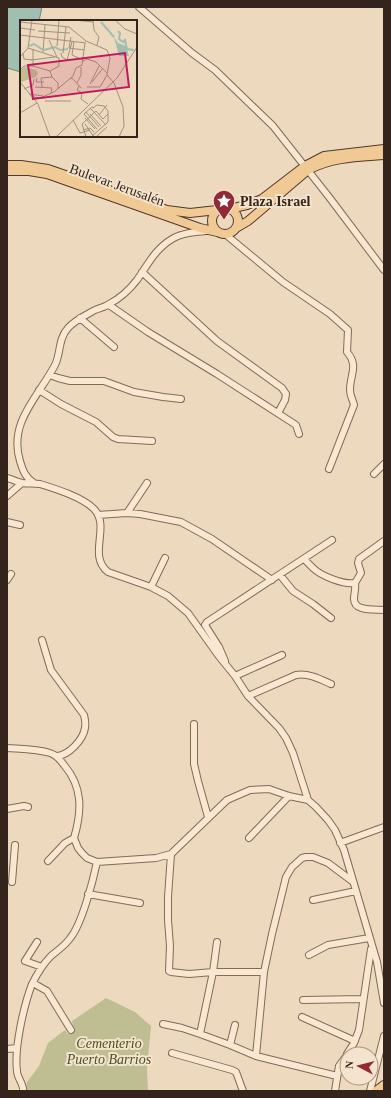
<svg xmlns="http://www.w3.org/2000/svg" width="391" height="1098" font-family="'Times New Roman',serif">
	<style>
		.cemetery { fill: #bebe92 }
		.water { fill: #a1beb2; stroke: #698b7f }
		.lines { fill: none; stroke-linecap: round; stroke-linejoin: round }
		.minor-casing { stroke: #846a57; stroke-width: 8 }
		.major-casing { stroke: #51392c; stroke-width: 10 }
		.minor { stroke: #f8e7d1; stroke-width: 6 }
		.major { stroke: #f0c995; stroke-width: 8 }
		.labels { text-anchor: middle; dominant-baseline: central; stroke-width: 4; stroke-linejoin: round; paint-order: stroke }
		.street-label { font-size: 14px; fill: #34241c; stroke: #f4e4cd }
		.poi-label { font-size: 14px; font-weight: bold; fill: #34241c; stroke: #f4e4cd; text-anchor: start }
		.park-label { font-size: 14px; font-style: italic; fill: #4a5023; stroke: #f4e4cd }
		.inset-river { fill: none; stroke: #a1beb2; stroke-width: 2 }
		.inset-road { fill: none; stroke: #a2917d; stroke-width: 1 }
		.view { fill: #c2185b; fill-opacity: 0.15; stroke: #c2185b; stroke-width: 2 }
		.inset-edge { fill: none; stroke: #34241c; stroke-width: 2 }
	</style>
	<rect width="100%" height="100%" fill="#ecd9be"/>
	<!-- cemetery -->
	<path class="cemetery" d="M 106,998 L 135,1012 L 151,1026 L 147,1069 L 148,1091 L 26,1091 L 27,1082 L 39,1066 L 48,1043 L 65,1030 L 68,1034 L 74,1030 L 72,1021 Z"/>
	<!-- water -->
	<path class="water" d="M 7,7 L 42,7 L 39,21 L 21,21 L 21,72 L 7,68 Z"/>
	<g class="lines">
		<!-- minor casing -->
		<g class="minor-casing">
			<path id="minor" d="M 139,7 L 192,53 L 215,70 L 273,126 L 329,197 L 384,270
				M 225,234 L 283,282 L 330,314 L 348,330 L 347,352 C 359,366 350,374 350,390 C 350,396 353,400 354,405 L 329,469
				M 142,272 L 217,341 L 282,388 L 286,394 L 285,400 L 278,413
				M 109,305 L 148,332 L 217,374 L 296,425 L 299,434
				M 80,318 L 114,347
				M 50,375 L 58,378 L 70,381 L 104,381 L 134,392 L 163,397 L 181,399
				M 39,390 L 61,404 L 96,422 L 113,437 L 118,439 L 152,441
				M 374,474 L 384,464
				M 7,478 C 12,479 17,482 22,483 C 28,484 34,483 40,484 C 56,489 82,497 94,509 C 111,527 87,555 108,572 L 151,587 L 168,596 L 188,613 L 218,655 L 235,676 L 248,696 L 279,728 L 286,738 L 293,753 L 308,800
				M 34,483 C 25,477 23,471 20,461 C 8,422 39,396 55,365 C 61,353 58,339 68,328 C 75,320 86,315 95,310 C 100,308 105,307 109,304 C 119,299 130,289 137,280 C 147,266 155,249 172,239 C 182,233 195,232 207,231
				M 7,496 L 22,483
				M 127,513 L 147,483
				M 98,515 L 127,513 L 140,514 L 181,522 L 212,539 L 272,580
				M 7,522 L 20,525
				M 304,559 C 307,562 310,565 313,568 C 321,576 344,585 355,583 L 361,573 L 358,563 L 359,559 L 384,541
				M 280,575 L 293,591 L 313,604 L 331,618
				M 7,580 L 11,574
				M 355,583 C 356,589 354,593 354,599 C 354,612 375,609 384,610
				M 151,587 L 165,558
				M 42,640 L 51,670 L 84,715 C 85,719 86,723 85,728 C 83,740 69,755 57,756
				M 225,661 L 219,647 L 205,625 L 207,622 L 332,540
				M 235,676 L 282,655
				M 248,696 L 296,675 C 309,673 320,679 331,684
				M 194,724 L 194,764 L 198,781 L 208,817
				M 7,748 C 21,749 37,749 50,753 C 57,755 60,760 64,765 C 83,787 82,811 74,838 L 78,848 L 82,853 L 87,858 L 97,862 L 156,858 L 171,854 L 227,800 L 250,790 L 269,789 L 289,796 L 308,800 L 316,807 L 328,820 L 335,830 L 344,850 L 377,962 L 384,1003
				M 7,809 L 24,806 L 28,807
				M 249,838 L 289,796
				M 340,843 L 384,827
				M 171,854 L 168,897 L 168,920 L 170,946 L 169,971 L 171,972 L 189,974 L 213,972 L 264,972
				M 48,861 L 65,843 L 74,838
				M 12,882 L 15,845
				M 88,894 L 140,903
				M 313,900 L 356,891
				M 37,942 L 25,961 L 42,967
				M 309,955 L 328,945 L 369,938
				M 33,983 L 47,991 L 71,1030
				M 303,1000 L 363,999
				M 302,1017 L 355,1041
				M 163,1024 L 182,1028 L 200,1034 L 213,972 L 217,942
				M 235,1025 L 230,1045 L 256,1056 L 337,1076
				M 200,1034 L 230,1045
				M 7,1049 L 17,1048
				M 172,1053 L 232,1070 L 236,1072 L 243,1091
				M 347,1054 L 354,1043 L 359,1030 L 371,949
				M 256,1056 L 264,972 L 272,934 L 286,877 L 292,867 L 302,858 L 306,857 L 313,857 L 328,863 L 352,881
				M 23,1091 C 24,1084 17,1078 17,1071 C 14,1048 24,1005 32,984 C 37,974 43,964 51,956 C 58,950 66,945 71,937 C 82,923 93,881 97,862
				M 335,1091 L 339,1066 L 347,1055
				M 370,1091 L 384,1036"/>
		</g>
		<!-- major casing -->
		<g class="major-casing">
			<path id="major" d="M 7,165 L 21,165 L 48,169 L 167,210 L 190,213 L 217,210
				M 7,171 L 29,171 L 47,174 L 200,228 L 217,232
				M212 221a13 13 0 1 1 26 0a13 13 0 1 1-26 0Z
				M 229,209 L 247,205 L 262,199 L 305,166 L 324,156 L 384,149
				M 236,228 L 248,221 L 308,170 C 332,157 358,157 384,155
				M 376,1091 L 384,1085"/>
		</g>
		<!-- minor -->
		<use href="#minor" class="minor"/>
		<!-- major -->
		<use href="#major" class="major"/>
	</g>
	<!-- icons -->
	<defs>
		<g id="sight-pin" transform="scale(1.15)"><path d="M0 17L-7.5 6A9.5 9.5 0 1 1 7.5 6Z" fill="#922936" stroke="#f4e4cd"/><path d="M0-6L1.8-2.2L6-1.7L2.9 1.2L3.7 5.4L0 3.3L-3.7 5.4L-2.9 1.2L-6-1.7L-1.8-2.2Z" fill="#fff"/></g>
	</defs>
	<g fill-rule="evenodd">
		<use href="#sight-pin" x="224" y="201"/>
	</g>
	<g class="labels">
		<!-- street labels -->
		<g class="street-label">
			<text transform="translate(117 185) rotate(20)">Bulevar Jerusalén</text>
		</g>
		<!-- poi labels -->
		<g class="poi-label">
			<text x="240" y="201">Plaza Israel</text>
		</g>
		<!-- park labels -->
		<g class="park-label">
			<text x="109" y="1043">Cementerio<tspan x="109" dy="16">Puerto Barrios</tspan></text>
		</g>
	</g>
	<!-- overview -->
	<g transform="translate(20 20)">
		<rect width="117" height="117" fill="#ecd9be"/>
		<path d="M 4,47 L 16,50 L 18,53 L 16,57 L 1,62 L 0,51 Z" fill="#bebe92"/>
		<path d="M 94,17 L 98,23 L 106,26 L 109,36 L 99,36 Z" fill="#a1beb2"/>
		<path class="inset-river" d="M 81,2 L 94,17M 98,11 L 100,13 L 99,19 L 103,22 L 105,20 L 107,29 L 114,30M 9,26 L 14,24 L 23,30M 24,30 L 35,27 L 40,30 L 48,29"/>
		<path class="inset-road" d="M 54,0 L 73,2M 73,0 L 74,10 L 79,17 L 77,25M 95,0 L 105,9 L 117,14M 0,2 L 49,7 L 66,21 L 87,30 L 90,38 L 87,55 L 94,63 L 103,87 L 104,106 L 99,117M 0,8 L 15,10M 18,11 L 50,13M 0,15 L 66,23M 51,17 L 49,28 L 64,30M 29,20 L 37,37M 54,22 L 52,35 L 63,40M 37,26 L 39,0M 8,28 L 39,38 L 39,46 L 30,51 L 32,57 L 38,63 L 38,69M 8,28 L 12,0M 13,29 L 13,46M 23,32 L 25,5M 3,33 L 4,39 L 12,40M 41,33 L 42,37 L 47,40 L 52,22M 43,33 L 46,7M 0,37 L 8,28M 11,40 L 35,37M 63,41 L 67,39 L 76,42 L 87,53M 0,50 L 4,46 L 13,46 L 30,51M 17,58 L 16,62 L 24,62M 50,59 L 52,58 L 61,68M 0,62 L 18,84 L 30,117M 72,62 L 83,48M 57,63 L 61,55 L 61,47M 70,64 L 79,46M 59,66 L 57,70 L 62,73 L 61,79 L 68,84M 15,67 L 32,68 L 31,73M 22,67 L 21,58 L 32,57M 67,67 L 80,67 L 87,55M 4,69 L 13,65 L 14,59M 9,74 L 23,76M 12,77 L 20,78 L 34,72 L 53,56 L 56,48 L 62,45 L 65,23M 25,81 L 51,81M 70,88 L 86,105M 74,88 L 72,87 L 64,94 L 77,109M 66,92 L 79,107M 0,93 L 17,83M 70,94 L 81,106M 79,95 L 87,85M 65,98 L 75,109M 53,100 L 60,113 L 70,110M 65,104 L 74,117M 63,110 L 70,108 L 74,112M 36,117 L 97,58 L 117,27M 66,117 L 62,104 L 76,91 L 83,99 L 88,94M 71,117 L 88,102 L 88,91 L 84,86 L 77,85 L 73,88M 76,117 L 87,107"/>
		<path class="view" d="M 105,33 L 109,67 L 13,79 L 8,45 Z"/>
		<rect width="117" height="117" class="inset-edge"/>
	</g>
	<!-- border -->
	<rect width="391" height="1098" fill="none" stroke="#34241c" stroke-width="16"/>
	<!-- north arrow -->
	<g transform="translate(359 1066) rotate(277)"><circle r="19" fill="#f4e4cd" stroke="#a79786"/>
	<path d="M0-3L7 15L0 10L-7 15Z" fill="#922936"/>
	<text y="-6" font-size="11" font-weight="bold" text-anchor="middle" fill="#34241c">N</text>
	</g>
</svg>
